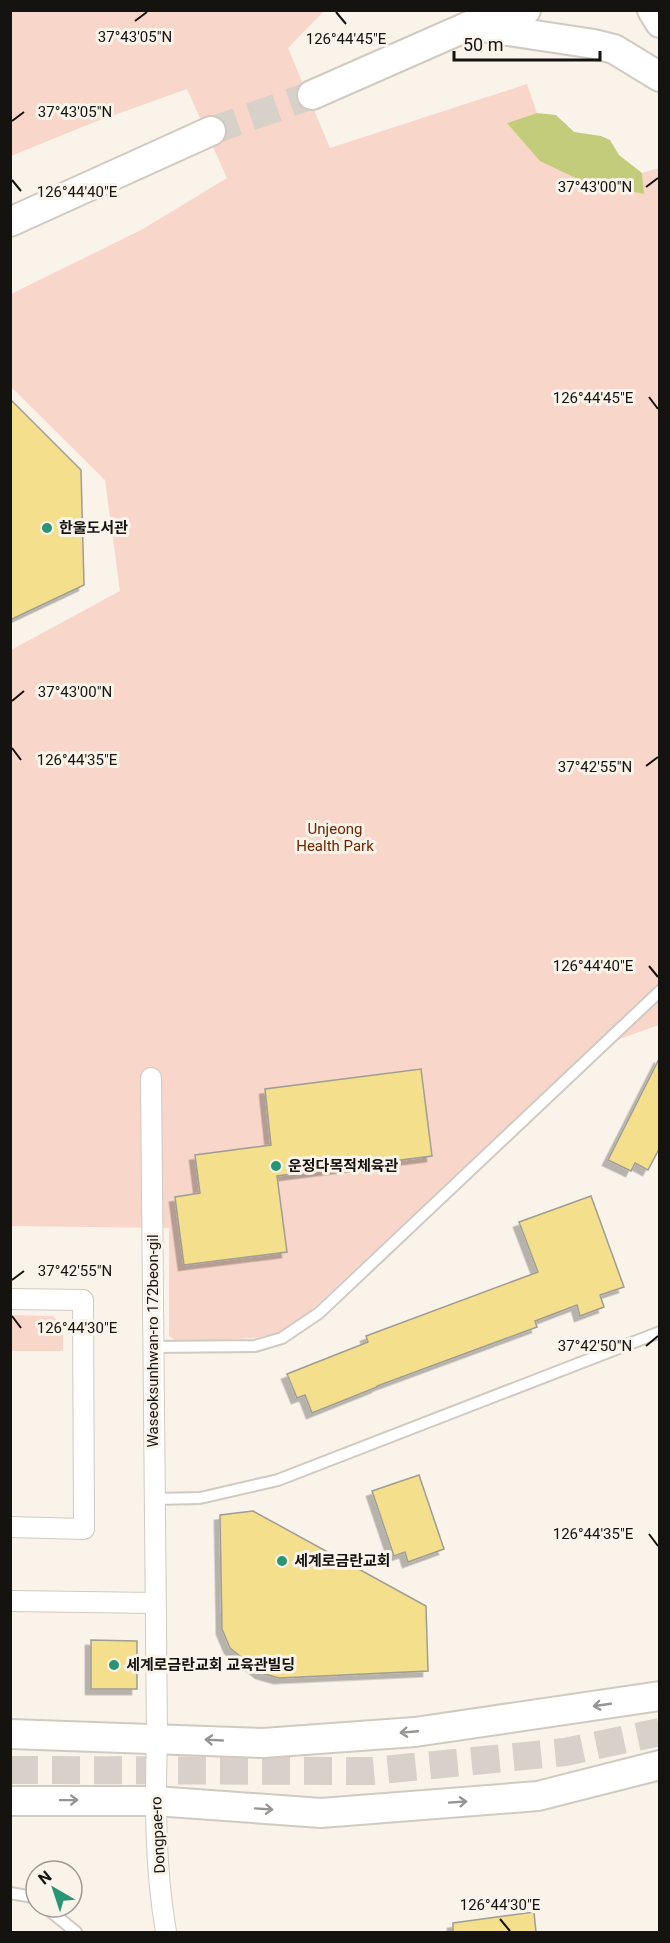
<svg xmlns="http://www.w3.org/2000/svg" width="670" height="1943" font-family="Roboto,'Noto Sans KR',sans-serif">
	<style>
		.green { fill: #f8d6c9 }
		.water { fill: #c3cc7a }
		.building { fill: #f4df8c; stroke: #a09d94; stroke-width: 1.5; filter: url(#shadow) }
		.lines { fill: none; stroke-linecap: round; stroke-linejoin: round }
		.secondary-tunnel { stroke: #d7d1c9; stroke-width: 28; stroke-dasharray: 28 14; stroke-linecap: butt }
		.lane-casing { stroke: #d0cac1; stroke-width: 14 }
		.street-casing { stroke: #d0cac1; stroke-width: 22 }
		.secondary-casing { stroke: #d0cac1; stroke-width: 32 }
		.lane { stroke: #fff; stroke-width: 10 }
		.street { stroke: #fff; stroke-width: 20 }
		.secondary { stroke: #fff; stroke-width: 28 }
		.oneway { stroke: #969593 }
		.ticks { fill: none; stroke: #151310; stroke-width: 2 }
		.poi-dot { fill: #299574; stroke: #f9f3ea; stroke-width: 2 }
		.labels { text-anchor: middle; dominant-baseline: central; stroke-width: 6; stroke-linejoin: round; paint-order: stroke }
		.poi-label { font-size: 15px; font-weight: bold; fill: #151310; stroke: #f9f3ea; text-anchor: start }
		.park-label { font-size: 15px; fill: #6c2503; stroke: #f9f3ea }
		.street-label { font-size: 15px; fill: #151310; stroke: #f9f3ea }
		.ticks-label { font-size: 15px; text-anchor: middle; fill: #151310; stroke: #f9f3ea; stroke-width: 6; stroke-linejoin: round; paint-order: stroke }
	</style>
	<defs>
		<filter id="shadow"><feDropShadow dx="-5.5" dy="5.5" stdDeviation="0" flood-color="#0004"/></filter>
	</defs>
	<rect width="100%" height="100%" fill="#f9f3ea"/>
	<!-- green -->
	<path class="green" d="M 325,10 L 288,48 L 330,148 L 527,84 L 537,113 L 507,123 L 643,194 L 642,173 L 659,168 L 659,1025 L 588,1050 L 303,1318 L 281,1332 L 255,1338 L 178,1342 L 169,1336 L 169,1228 L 11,1226 L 11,650 L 120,591 L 105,480 L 11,387 L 11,294 L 143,229 L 227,178 L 187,89 L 92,123 L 11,156 L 11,11 Z
		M 11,1315 L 53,1316 L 63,1327 L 63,1351 L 11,1351 Z"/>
	<!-- water -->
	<path class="water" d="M 537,113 L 556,115 L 574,132 L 601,136 L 610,140 L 619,155 L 642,173 L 644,194 L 582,181 L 540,161 L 507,123 Z"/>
	<!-- building -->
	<path class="building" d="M 10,399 L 81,470 L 84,585 L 10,620 Z
		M 660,1057 L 660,1147 L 648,1170 L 635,1163 L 631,1171 L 608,1160 Z
		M 421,1069 L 432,1156 L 277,1176 L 287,1252 L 184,1265 L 175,1197 L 200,1193 L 195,1155 L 271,1145 L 265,1089 Z
		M 591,1196 L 624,1287 L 600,1295 L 604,1307 L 580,1316 L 577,1305 L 535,1321 L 537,1327 L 377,1386 L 377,1387 L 312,1413 L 305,1395 L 297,1398 L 287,1374 L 368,1342 L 366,1336 L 538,1272 L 519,1222 Z
		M 419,1475 L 444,1549 L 408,1562 L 405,1552 L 394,1556 L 372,1491 Z
		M 253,1511 L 426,1606 L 428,1671 L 279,1678 L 261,1673 L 230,1648 L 222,1629 L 220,1515 Z
		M 91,1640 L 137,1641 L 137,1689 L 91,1689 Z
		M 534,1912 L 536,1932 L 453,1932 L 453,1923 Z"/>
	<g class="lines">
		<!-- secondary-tunnel -->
		<path class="secondary-tunnel" d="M 211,131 L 312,95
			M 10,1770 L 372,1771 L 565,1752 L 660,1732"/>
		<!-- lane casing -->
		<g class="lane-casing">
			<path id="lane" d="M 153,1347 L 255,1346 L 282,1338 L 319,1313 L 660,991
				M 154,1499 L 200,1498 L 278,1480 L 660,1332
				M 10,1893 L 33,1897 L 36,1900
				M 45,1907 L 76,1932"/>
		</g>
		<!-- street casing -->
		<g class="street-casing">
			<path id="street" d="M 151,1078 L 157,1738 C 155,1802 155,1868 166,1932
				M 10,1299 L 83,1300 L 84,1529 L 10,1527
				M 10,1601 L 155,1603"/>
		</g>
		<!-- secondary casing -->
		<g class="secondary-casing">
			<path id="secondary" d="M 652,10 L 660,23
				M 482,27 L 594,44 L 614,49 L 660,77
				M 312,95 L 471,25 L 526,10
				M 10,222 L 211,131
				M 10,1734 L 263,1743 L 415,1732 L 660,1696
				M 10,1801 L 155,1801 L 321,1813 L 538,1796 L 660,1765"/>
		</g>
		<!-- lane -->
		<use href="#lane" class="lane"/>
		<!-- street -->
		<use href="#street" class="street"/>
		<!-- secondary -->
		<use href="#secondary" class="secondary"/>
	</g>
	<!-- one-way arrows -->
	<defs><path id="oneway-shaft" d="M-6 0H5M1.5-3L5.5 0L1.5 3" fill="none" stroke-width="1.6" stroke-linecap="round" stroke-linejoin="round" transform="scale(1.5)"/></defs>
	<g class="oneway">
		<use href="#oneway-shaft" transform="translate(602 1705) rotate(172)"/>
		<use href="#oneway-shaft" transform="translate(409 1732) rotate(175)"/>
		<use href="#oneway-shaft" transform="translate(214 1740) rotate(-177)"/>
		<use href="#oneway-shaft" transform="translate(69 1800) rotate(-1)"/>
		<use href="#oneway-shaft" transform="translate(458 1802) rotate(-4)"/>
		<use href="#oneway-shaft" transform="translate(264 1809) rotate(4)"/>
	</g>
	<!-- ticks -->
	<path class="ticks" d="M 336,12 L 346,24M 135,21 L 147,12M 12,121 L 24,112M 12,180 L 21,191M 646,187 L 658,178M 649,397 L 658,409M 12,701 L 24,691M 12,748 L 21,760M 646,766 L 658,757M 649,966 L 658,977M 12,1280 L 24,1271M 12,1316 L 21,1328M 646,1346 L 658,1336M 649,1534 L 658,1546M 500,1919 L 510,1931"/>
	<!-- markers -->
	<g class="poi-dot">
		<circle cx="47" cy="528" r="6"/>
		<circle cx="276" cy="1166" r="6"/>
		<circle cx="282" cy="1561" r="6"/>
		<circle cx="114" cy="1665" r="6"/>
	</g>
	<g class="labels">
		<!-- poi labels -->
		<g class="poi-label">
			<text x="59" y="528">한울도서관</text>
			<text x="288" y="1166">운정다목적체육관</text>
			<text x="294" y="1561">세계로금란교회</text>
			<text x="126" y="1665">세계로금란교회 교육관빌딩</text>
		</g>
		<!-- park labels -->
		<g class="park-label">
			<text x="335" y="829">Unjeong<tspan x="335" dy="17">Health Park</tspan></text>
		</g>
		<!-- street labels -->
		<g class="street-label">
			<text transform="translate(153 1341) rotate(-90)">Waseoksunhwan-ro 172beon-gil</text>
			<text transform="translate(158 1835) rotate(-93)">Dongpae-ro</text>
		</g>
	</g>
	<g class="ticks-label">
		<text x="135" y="42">37°43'05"N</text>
		<text x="346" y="44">126°44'45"E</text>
		<text x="75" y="117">37°43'05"N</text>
		<text x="595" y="192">37°43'00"N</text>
		<text x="77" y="197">126°44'40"E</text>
		<text x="593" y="403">126°44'45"E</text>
		<text x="75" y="697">37°43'00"N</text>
		<text x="77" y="765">126°44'35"E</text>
		<text x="595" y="772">37°42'55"N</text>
		<text x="593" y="971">126°44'40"E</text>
		<text x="75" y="1276">37°42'55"N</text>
		<text x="77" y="1333">126°44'30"E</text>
		<text x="595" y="1351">37°42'50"N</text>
		<text x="593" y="1539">126°44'35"E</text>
		<text x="500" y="1910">126°44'30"E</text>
	</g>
	<!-- border -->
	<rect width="670" height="1943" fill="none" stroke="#151310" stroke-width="24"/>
	<!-- north arrow -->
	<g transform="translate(54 1889) rotate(321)"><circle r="28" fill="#f9f3ea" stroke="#9e9993" stroke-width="1.5"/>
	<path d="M0-4.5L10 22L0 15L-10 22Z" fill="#299574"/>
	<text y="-9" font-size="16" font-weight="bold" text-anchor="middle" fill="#151310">N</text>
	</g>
	<!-- scale -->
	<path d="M454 51v9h146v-9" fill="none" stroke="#151310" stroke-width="3"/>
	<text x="463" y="51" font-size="18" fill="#151310" stroke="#f9f3ea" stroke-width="4.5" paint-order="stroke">50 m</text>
</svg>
